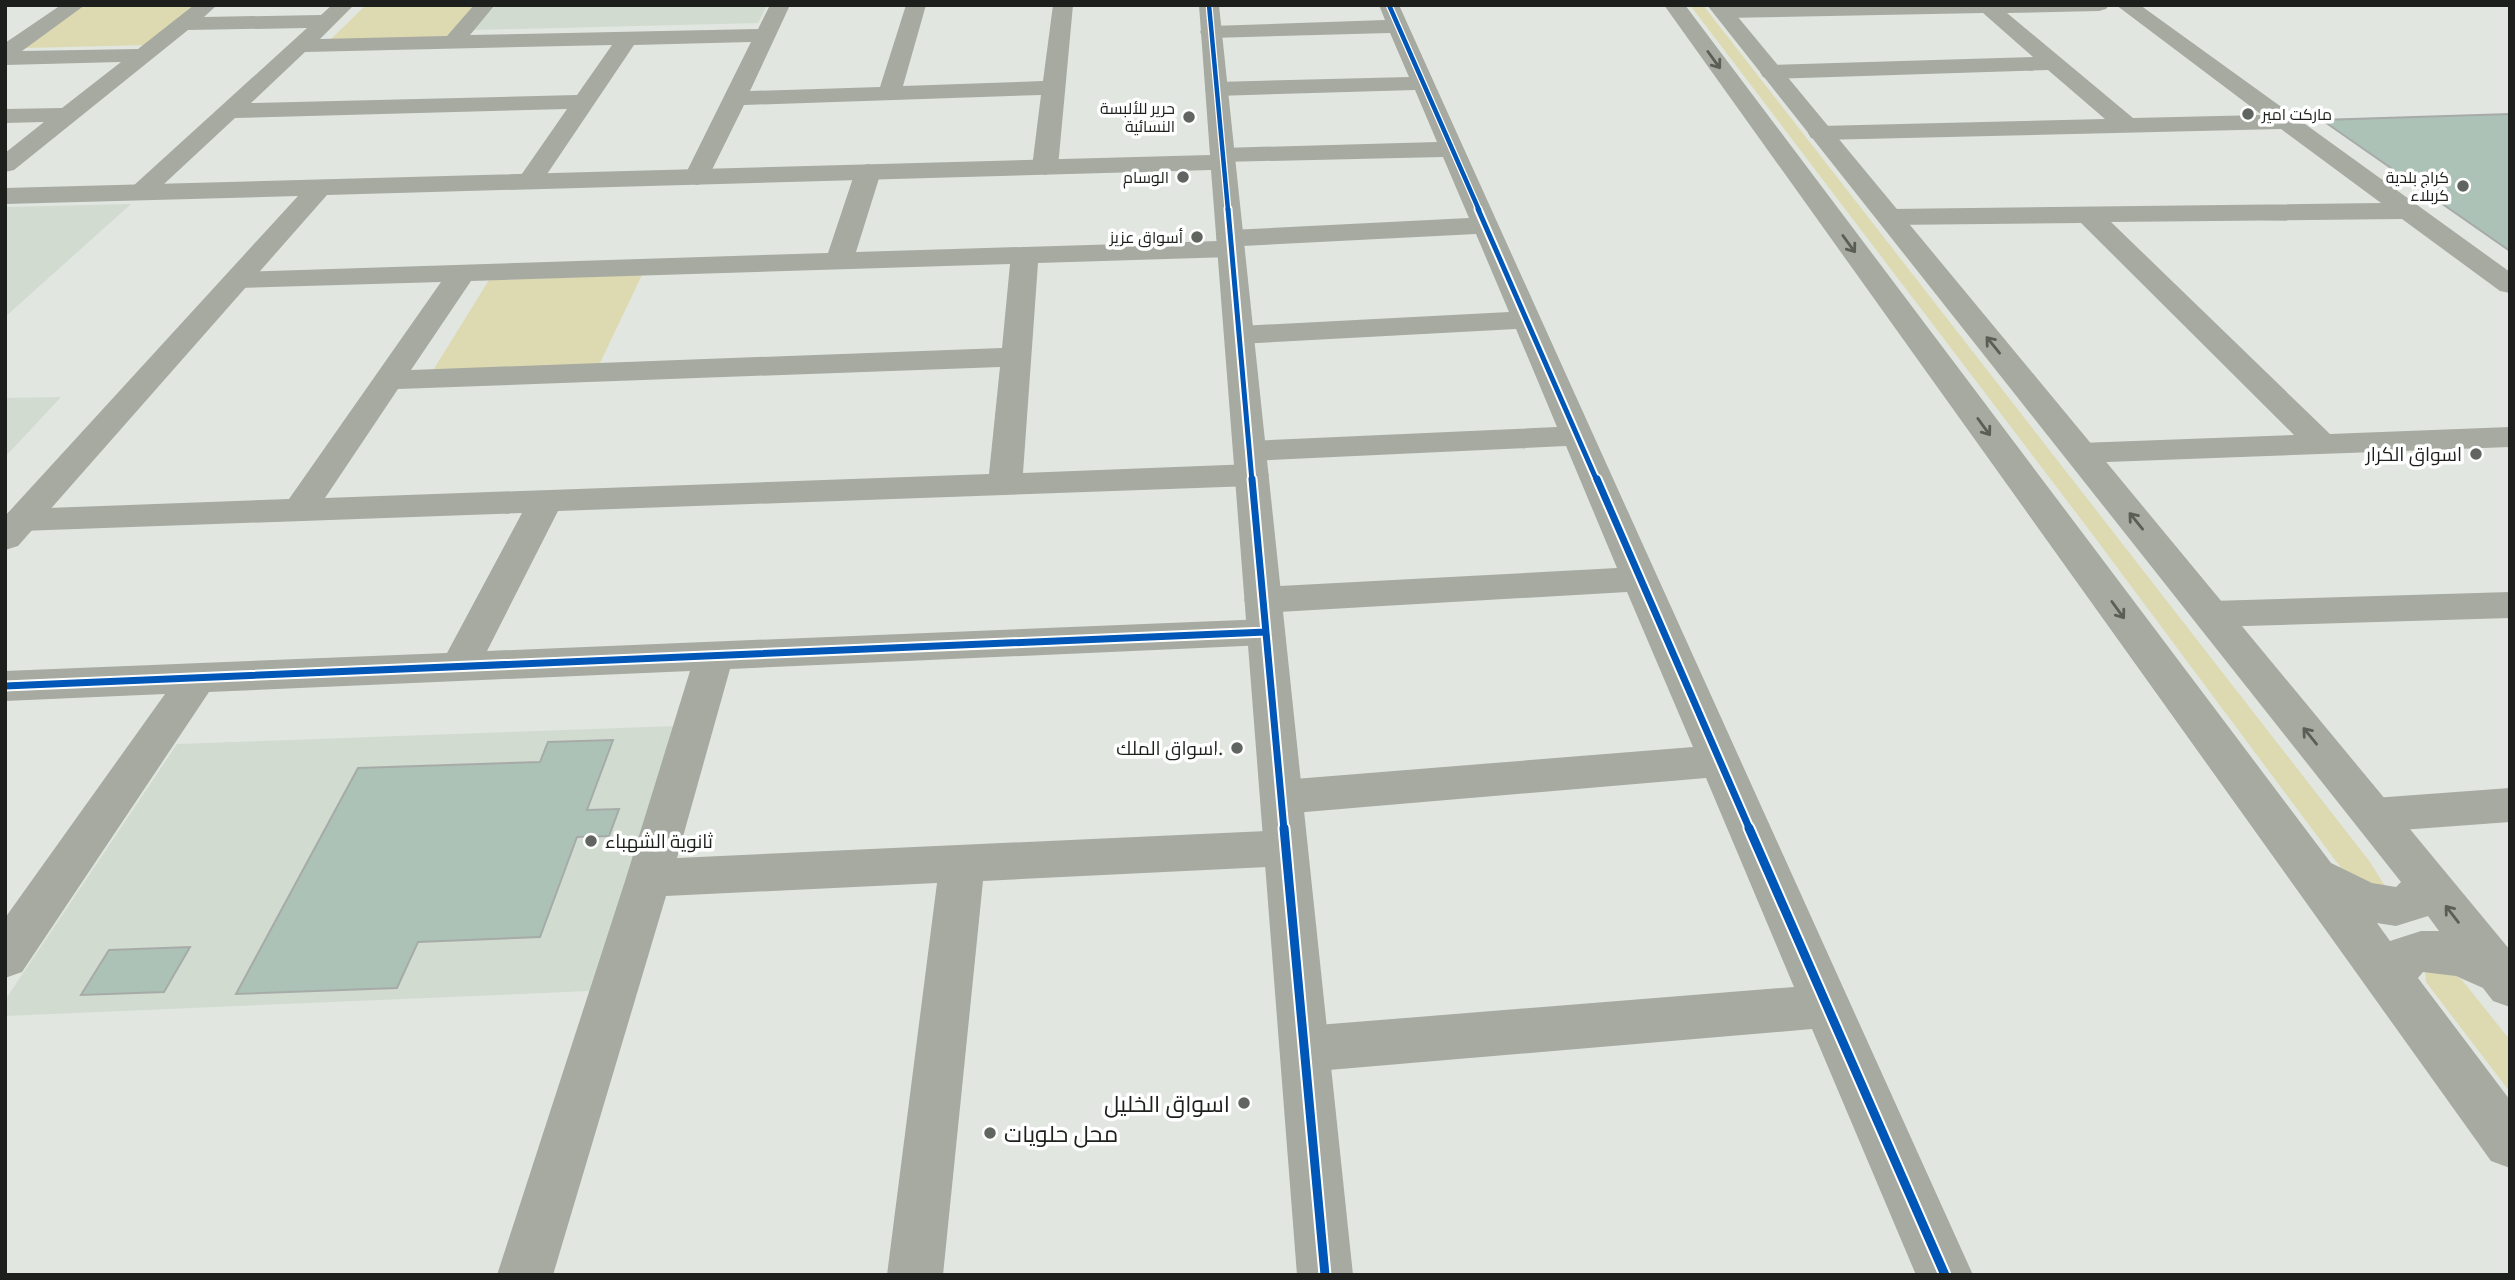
<svg xmlns="http://www.w3.org/2000/svg" width="2515" height="1280" font-family="Ubuntu,Cairo,sans-serif">
	<style>
		.built { fill: #d1dbd0 }
		.green { fill: #ddd9b1 }
		.building { fill: #acc2b7; stroke: #a7aba8; stroke-width: 2 }
		.lines { fill: none; stroke-linecap: round; stroke-linejoin: round }
		.street { fill: #a6aaa1; fill-rule: evenodd }
		.secondary { fill: #a6aaa0; fill-rule: evenodd }
		.cycleway-far3-casing { stroke: #fff; stroke-width: 7 }
		.cycleway-far2-casing { stroke: #fff; stroke-width: 9 }
		.cycleway-far1-casing { stroke: #fff; stroke-width: 11 }
		.cycleway-casing { stroke: #fff; stroke-width: 13 }
		.cycleway-far3 { stroke: #0057b8; stroke-width: 4.5 }
		.cycleway-far2 { stroke: #0057b8; stroke-width: 5 }
		.cycleway-far1 { stroke: #0057b8; stroke-width: 7 }
		.cycleway { stroke: #0057b8; stroke-width: 9 }
		.oneway { stroke: #5a5e57 }
		.poi-dot { fill: #616560; stroke: #fff; stroke-width: 2.5 }
		.labels { text-anchor: middle; dominant-baseline: central; stroke-width: 7; stroke-linejoin: round; paint-order: stroke }
		.far-poi-label { font-size: 16px; fill: #1c1f1b; stroke: #fff; text-anchor: end }
		.poi-label { font-size: 19px; fill: #1c1f1b; stroke: #fff; text-anchor: end }
		.near-poi-label { font-size: 23px; fill: #1c1f1b; stroke: #fff; text-anchor: end }
	</style>
	<rect width="100%" height="100%" fill="#e1e6e1"/>
	<!-- built -->
	<path class="built" d="M 496,5 L 767,5 L 758,23 L 474,30 Z
		M 131,204 L 5,317 L 5,207 Z
		M 61,397 L 5,457 L 5,398 Z
		M 677,726 L 589,991 L 5,1016 L 5,1000 L 177,744 Z"/>
	<!-- green -->
	<path class="green" d="M 85,5 L 201,5 L 150,45 L 23,48 Z
		M 366,5 L 476,5 L 449,37 L 330,40 Z
		M 1690,5 L 1703,5 L 2370,862 L 2390,894 L 2353,884 L 2090,531 Z
		M 642,275 L 599,365 L 432,372 L 489,280 Z
		M 2425,968 L 2447,970 L 2462,980 L 2510,1040 L 2510,1092 L 2426,982 Z"/>
	<!-- building -->
	<path class="building" d="M 2510,114 L 2510,251 L 2322,120 Z
		M 613,740 L 587,810 L 619,809 L 609,836 L 577,837 L 540,937 L 418,942 L 397,988 L 236,994 L 358,768 L 540,762 L 548,742 Z
		M 190,947 L 164,992 L 81,995 L 109,950 Z"/>
	<g class="lines">
		<!-- street -->
		<path class="street" d="M 61,5 L 85,5 L 22,51 L 138,49 L 194,5 L 217,5 L 204,17 L 321,15 L 332,5 L 354,5 L 320,39 L 447,36 L 474,5 L 495,5 L 470,35 L 758,29 L 770,5 L 790,5 L 750,91 L 880,87 L 906,5 L 926,5 L 903,86 L 1043,81 L 1053,5 L 1073,5 L 1058,167 L 1054,172 L 1045,175 L 1036,172 L 1032,167 L 1041,95 L 744,105 L 706,182 L 697,185 L 688,182 L 684,177 L 751,42 L 634,45 L 539,186 L 530,189 L 521,186 L 517,181 L 567,109 L 235,118 L 150,197 L 141,200 L 132,197 L 128,192 L 132,187 L 307,28 L 188,30 L 14,170 L 5,172 L 5,153 L 44,122 L 5,123 L 5,109 L 62,108 L 121,62 L 5,65 L 5,43 ZM 612,45 L 577,95 L 251,103 L 305,52 Z
			M 1379,5 L 1399,5 L 1973,1275 L 1916,1275 L 1812,1029 L 1305,1072 L 1287,1065 L 1280,1049 L 1287,1033 L 1305,1026 L 1794,987 L 1706,778 L 1282,814 L 1267,809 L 1261,797 L 1267,785 L 1282,780 L 1693,747 L 1627,592 L 1263,613 L 1250,609 L 1244,600 L 1250,591 L 1263,587 L 1617,568 L 1566,446 L 1250,461 L 1238,458 L 1233,451 L 1238,444 L 1250,441 L 1557,427 L 1516,329 L 1239,344 L 1228,341 L 1224,335 L 1228,329 L 1239,326 L 1509,312 L 1476,234 L 1242,246 L 1245,249 L 1241,255 L 1231,257 L 1038,263 L 1023,473 L 1252,464 L 1264,468 L 1269,475 L 1264,482 L 1252,486 L 558,511 L 487,651 L 1266,619 L 1280,622 L 1285,632 L 1280,642 L 1266,645 L 730,669 L 677,858 L 1286,830 L 1302,835 L 1308,848 L 1302,861 L 1286,866 L 983,881 L 943,1275 L 887,1275 L 937,883 L 666,896 L 553,1275 L 497,1275 L 626,878 L 690,671 L 209,692 L 22,972 L 5,978 L 5,918 L 165,694 L 5,701 L 5,671 L 447,653 L 522,513 L 21,531 L 9,528 L 5,517 L 9,512 L 21,509 L 289,499 L 441,282 L 237,288 L 227,286 L 223,280 L 227,274 L 237,272 L 828,253 L 855,172 L 859,167 L 868,164 L 877,167 L 881,172 L 856,252 L 1219,241 L 1216,238 L 1220,232 L 1230,230 L 1469,218 L 1443,157 L 1222,162 L 1213,160 L 1210,155 L 1213,150 L 1222,148 L 1437,142 L 1415,90 L 1216,96 L 1208,94 L 1205,89 L 1208,84 L 1216,82 L 1409,77 L 1390,33 L 1211,38 L 1203,37 L 1200,32 L 1203,27 L 1211,26 L 1385,20 ZM 1010,264 L 1002,348 L 411,370 L 471,281 ZM 1000,367 L 989,474 L 325,498 L 398,389 Z
			M 2109,5 L 2106,9 L 2099,11 L 2007,13 L 2133,118 L 2262,115 L 2116,5 L 2140,5 L 2510,272 L 2510,293 L 2500,291 L 2402,219 L 2111,222 L 2330,434 L 2510,427 L 2510,447 L 2080,463 L 2068,460 L 2063,453 L 2068,446 L 2080,443 L 2294,435 L 2081,223 L 1889,225 L 1880,223 L 1876,217 L 1880,211 L 1889,209 L 2381,203 L 2281,129 L 1820,140 L 1811,138 L 1808,133 L 1811,128 L 1820,126 L 2105,119 L 2048,70 L 1771,79 L 1763,77 L 1760,72 L 1763,67 L 1771,65 L 2033,57 L 1983,13 L 1723,18 L 1716,16 L 1713,12 L 1716,8 L 1752,5 Z
			M 2510,592 L 2510,618 L 2211,627 L 2198,623 L 2192,614 L 2198,605 L 2211,601 Z
			M 2510,788 L 2510,822 L 2374,832 L 2359,827 L 2352,815 L 2359,803 L 2374,798 Z"/>
		<!-- secondary -->
		<path class="secondary" d="M 1199,5 L 1219,5 L 1353,1275 L 1297,1275 L 1211,170 L 327,195 L 18,546 L 5,550 L 5,516 L 298,196 L 5,204 L 5,188 L 1210,155 Z
			M 1664,5 L 1685,5 L 2331,863 L 2372,883 L 2396,887 L 2401,882 L 1707,5 L 1728,5 L 2510,950 L 2510,1007 L 2493,1001 L 2483,988 L 2456,976 L 2423,972 L 2418,978 L 2510,1100 L 2510,1168 L 2491,1161 ZM 2428,916 L 2439,931 L 2421,931 L 2390,941 L 2377,923 L 2396,926 Z"/>
		<!-- cycleway-far3 casing -->
		<g class="cycleway-far3-casing">
			<path id="cycleway-far3" d="M 1209,5 L 1228,210
				M 1389,5 L 1479,210"/>
		</g>
		<!-- cycleway-far2 casing -->
		<g class="cycleway-far2-casing">
			<path id="cycleway-far2" d="M 1228,209 L 1252,481
				M 1478,209 L 1597,481"/>
		</g>
		<!-- cycleway-far1 casing -->
		<g class="cycleway-far1-casing">
			<path id="cycleway-far1" d="M 1252,479 L 1284,830
				M 1597,479 L 1750,830
				M 5,686 L 1266,632"/>
		</g>
		<!-- cycleway casing -->
		<g class="cycleway-casing">
			<path id="cycleway" d="M 1284,828 L 1325,1275
				M 1749,828 L 1945,1275"/>
		</g>
		<!-- cycleway-far3 -->
		<use href="#cycleway-far3" class="cycleway-far3"/>
		<!-- cycleway-far2 -->
		<use href="#cycleway-far2" class="cycleway-far2"/>
		<!-- cycleway-far1 -->
		<use href="#cycleway-far1" class="cycleway-far1"/>
		<!-- cycleway -->
		<use href="#cycleway" class="cycleway"/>
	</g>
	<!-- one-way arrows -->
	<defs><path id="oneway-shaft" d="M-6 0H5M1.5-3L5.5 0L1.5 3" fill="none" stroke-width="1.6" stroke-linecap="round" stroke-linejoin="round" transform="scale(1.75)"/></defs>
	<g class="oneway">
		<use href="#oneway-shaft" transform="translate(1714 60) rotate(54)"/>
		<use href="#oneway-shaft" transform="translate(1849 244) rotate(54)"/>
		<use href="#oneway-shaft" transform="translate(1993 345) rotate(-129)"/>
		<use href="#oneway-shaft" transform="translate(1984 427) rotate(54)"/>
		<use href="#oneway-shaft" transform="translate(2136 521) rotate(-129)"/>
		<use href="#oneway-shaft" transform="translate(2118 610) rotate(54)"/>
		<use href="#oneway-shaft" transform="translate(2310 736) rotate(-129)"/>
		<use href="#oneway-shaft" transform="translate(2452 914) rotate(-128)"/>
	</g>
	<!-- markers -->
	<g class="poi-dot">
		<circle cx="2248" cy="114" r="7"/>
		<circle cx="1189" cy="117" r="7"/>
		<circle cx="1183" cy="177" r="7"/>
		<circle cx="2463" cy="186" r="7"/>
		<circle cx="1197" cy="237" r="7"/>
		<circle cx="2476" cy="454" r="7"/>
		<circle cx="1237" cy="748" r="7"/>
		<circle cx="591" cy="841" r="7"/>
		<circle cx="1244" cy="1103" r="7"/>
		<circle cx="990" cy="1133" r="7"/>
	</g>
	<g class="labels">
		<!-- far-poi labels -->
		<g class="far-poi-label">
			<text x="1175" y="108">حرير للألبسة<tspan x="1175" dy="18">النسائية</tspan></text>
			<text x="2262" y="114" text-anchor="start">ماركت امير</text>
			<text x="1169" y="177">الوسام</text>
			<text x="2449" y="177">كراج بلدية<tspan x="2449" dy="18">كربلاء</tspan></text>
			<text x="1183" y="237">أسواق عزيز</text>
		</g>
		<!-- poi labels -->
		<g class="poi-label">
			<text x="2462" y="454">اسواق الكرار</text>
			<text x="1223" y="748">اسواق الملك.</text>
			<text x="605" y="841" text-anchor="start">ثانوية الشهباء</text>
		</g>
		<!-- near-poi labels -->
		<g class="near-poi-label">
			<text x="1230" y="1103">اسواق الخليل</text>
			<text x="1004" y="1133" text-anchor="start">محل حلويات</text>
		</g>
	</g>
	<!-- border -->
	<rect width="2515" height="1280" fill="none" stroke="#1c1f1b" stroke-width="14"/>
</svg>
